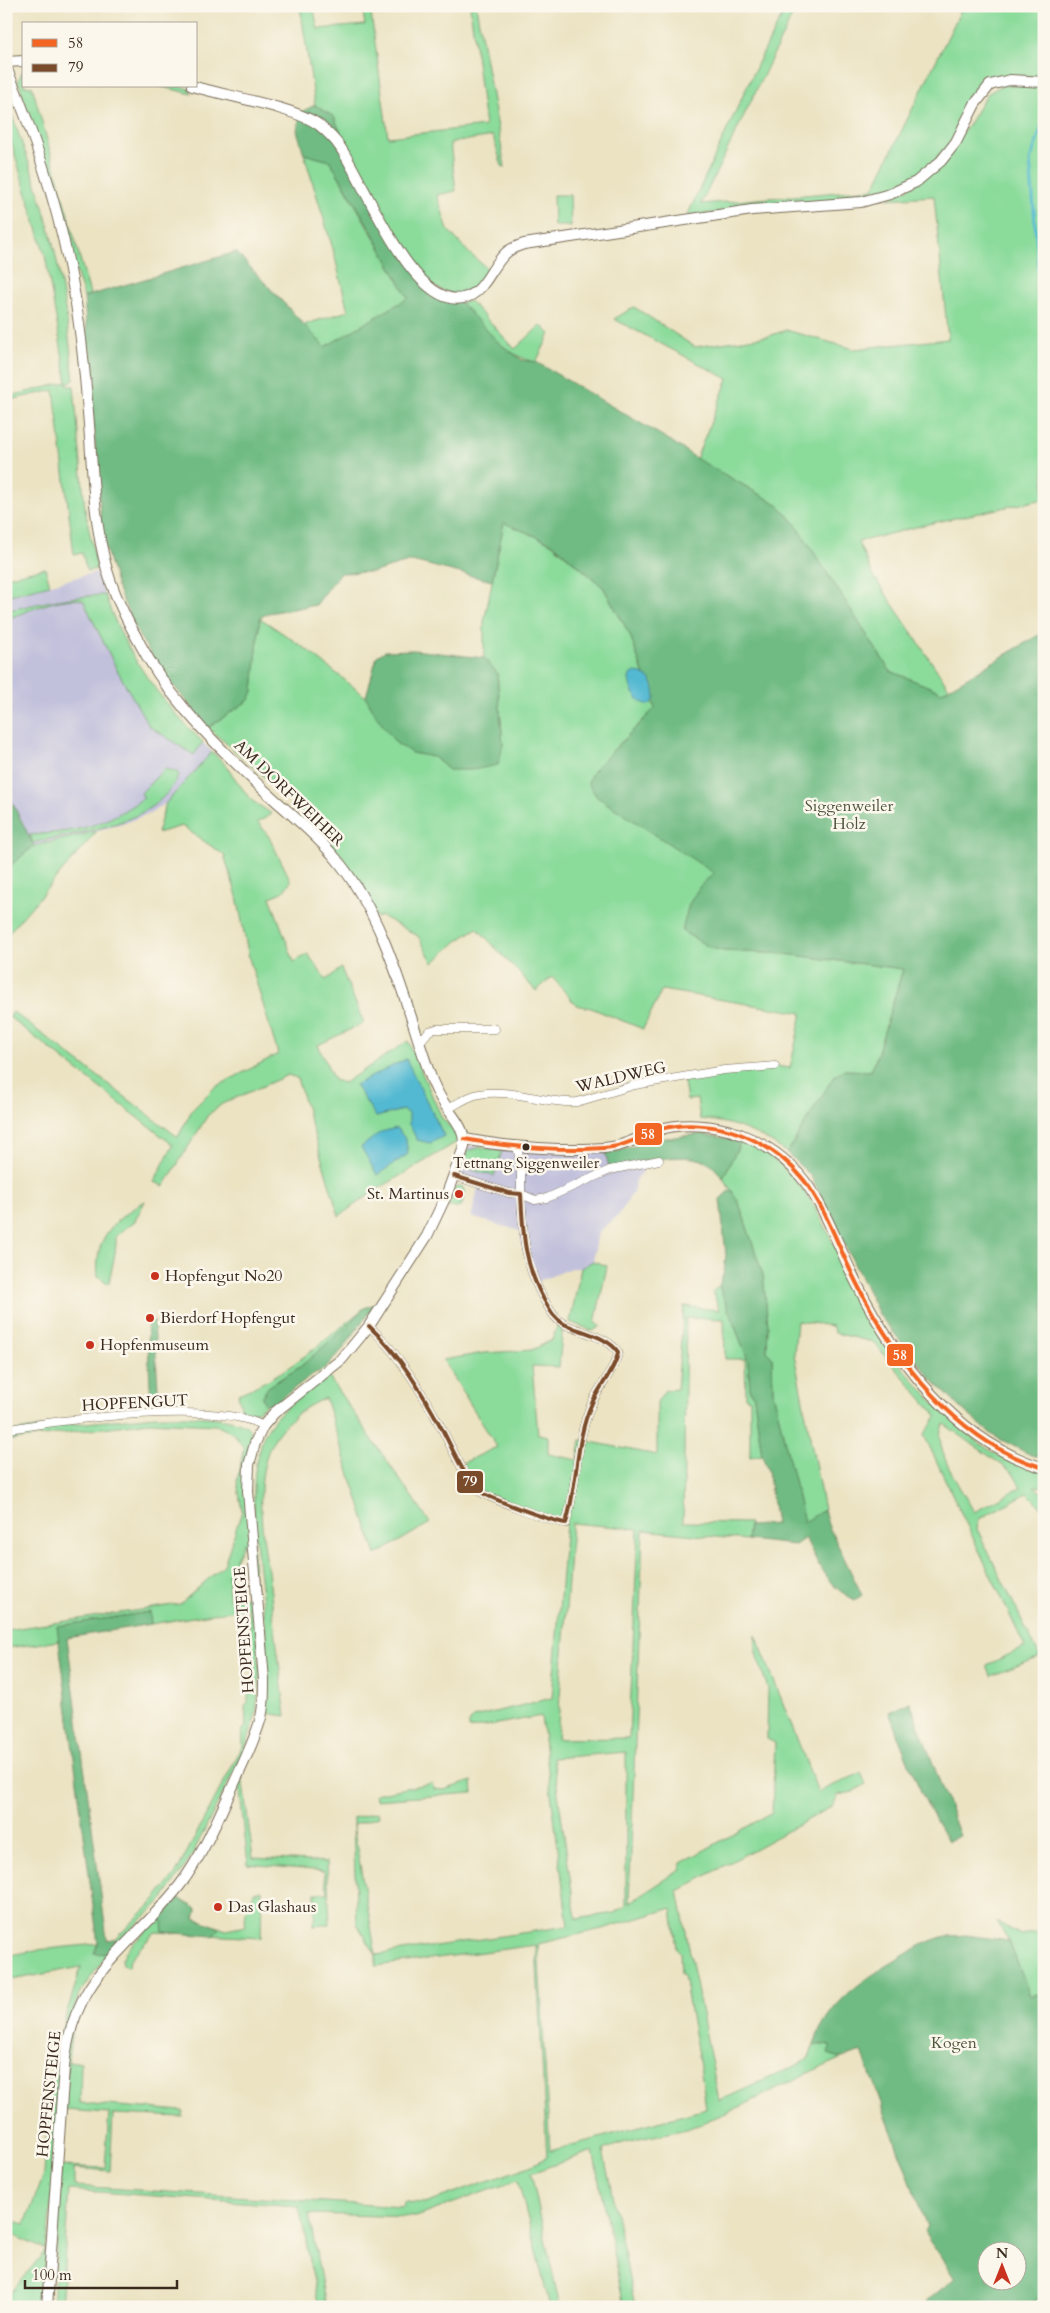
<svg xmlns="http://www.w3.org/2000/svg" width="1050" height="2313" font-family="Cardo,serif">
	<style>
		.industrial { fill: #c2c1dc }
		.green { fill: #8bdb9b; stroke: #63825c; fill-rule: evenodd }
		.forest { fill: #70bb83; stroke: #567250; fill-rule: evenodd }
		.water { fill: #53b9d2; stroke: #477278 }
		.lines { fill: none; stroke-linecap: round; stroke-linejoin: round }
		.stream { stroke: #53b9d2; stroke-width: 3 }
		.minor-casing { stroke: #796b57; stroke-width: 9 }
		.tertiary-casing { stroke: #796b57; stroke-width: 12 }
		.minor { stroke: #fff; stroke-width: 8 }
		.tertiary { stroke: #fff; stroke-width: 10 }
		.bus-1-casing { stroke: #fbf7ec; stroke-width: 8 }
		.bus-2-casing { stroke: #fbf7ec; stroke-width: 8 }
		.bus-1 { stroke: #f26522; stroke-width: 4 }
		.bus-2 { stroke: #7a4b2a; stroke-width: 4 }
		.bus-dot { fill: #3b2a1e; stroke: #fbf7ec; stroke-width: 2 }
		.poi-dot { fill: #c8321e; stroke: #fbf7ec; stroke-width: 2 }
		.labels { text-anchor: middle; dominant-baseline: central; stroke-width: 5; stroke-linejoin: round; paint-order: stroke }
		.bus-label { font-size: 15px; fill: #3b2a1e; stroke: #fbf7ec }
		.street-label { font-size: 16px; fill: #3b2a1e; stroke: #fbf7ec }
		.park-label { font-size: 16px; fill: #4f563d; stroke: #fbf7ec }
		.poi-label { font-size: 16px; fill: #3b2a1e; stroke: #fbf7ec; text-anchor: start }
		.line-badge { stroke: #fbf7ec; stroke-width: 2 }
		.badge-label { font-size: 14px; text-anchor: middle; font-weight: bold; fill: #fff }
	</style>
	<rect width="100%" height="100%" fill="#fbf7ec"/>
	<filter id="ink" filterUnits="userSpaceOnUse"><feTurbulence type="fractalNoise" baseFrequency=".02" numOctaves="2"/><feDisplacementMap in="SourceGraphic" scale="10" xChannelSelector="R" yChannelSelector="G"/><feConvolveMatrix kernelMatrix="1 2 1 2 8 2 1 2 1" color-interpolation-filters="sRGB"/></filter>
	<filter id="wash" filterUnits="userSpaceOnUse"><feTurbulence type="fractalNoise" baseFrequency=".0096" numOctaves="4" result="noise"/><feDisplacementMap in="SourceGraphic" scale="20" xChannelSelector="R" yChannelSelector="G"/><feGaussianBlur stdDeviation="1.12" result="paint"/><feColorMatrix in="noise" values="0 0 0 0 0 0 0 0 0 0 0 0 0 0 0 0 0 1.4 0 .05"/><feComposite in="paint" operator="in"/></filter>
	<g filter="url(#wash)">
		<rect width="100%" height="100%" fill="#ebe3c2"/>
		<!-- industrial -->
		<path class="industrial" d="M 97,572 L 107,602 L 127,645 L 156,692 L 185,725 L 212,752 L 166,803 L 152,812 L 123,824 L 34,846 L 6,790 L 6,596 Z
			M 468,1146 L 605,1152 L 642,1163 L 643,1172 L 637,1177 L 633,1192 L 619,1215 L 598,1232 L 593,1261 L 581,1268 L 572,1268 L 534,1283 L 522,1247 L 520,1231 L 471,1217 L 479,1184 L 457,1177 Z"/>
		<!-- green -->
		<path class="green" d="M 300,6 L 313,6 L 318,29 L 365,25 L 362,6 L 370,6 L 388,137 L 485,126 L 470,6 L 476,6 L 505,167 L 502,166 L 493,136 L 450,143 L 456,191 L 437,195 L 448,230 L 469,253 L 489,270 L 471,290 L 455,296 L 431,285 L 408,260 L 347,148 L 334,117 L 315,105 Z
			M 787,6 L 797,6 L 701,204 L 873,189 L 963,6 L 1044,6 L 1044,79 C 1030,78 1011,73 998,78 C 970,88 963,126 947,148 C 929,174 899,188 870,196 L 687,216 L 759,61 Z
			M 24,70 L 24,86 L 32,86 L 90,294 L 84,297 L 18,80 Z
			M 1004,84 L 1044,85 L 1044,499 L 932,523 L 858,542 L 873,575 L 949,688 L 942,692 L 890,671 L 795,523 L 777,504 L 696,459 L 728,379 L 614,319 L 634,307 L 695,347 L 769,336 L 786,330 L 854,349 L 948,339 L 934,196 L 886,199 L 908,189 L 967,127 L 987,94 Z
			M 159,86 L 179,86 L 190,89 L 192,94 Z
			M 6,100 C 25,150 43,200 55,252 C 64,294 69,337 74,380 L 67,383 L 68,386 L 74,386 L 85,509 L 97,569 L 87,571 L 82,553 L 74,555 L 54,390 L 6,401 L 6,397 L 67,382 L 45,255 L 6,125 Z
			M 304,154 L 330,161 L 409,298 L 325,347 L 303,325 L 348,311 L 333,249 Z
			M 553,195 L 570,195 L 571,226 L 554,226 Z
			M 470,301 L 515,349 L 541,325 L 550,334 L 536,362 C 504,356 483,326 461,303 Z
			M 504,522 L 551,543 L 603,587 L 630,635 L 655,708 L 592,772 L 588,783 L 597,797 L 715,873 L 700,886 L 682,931 L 711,948 L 724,951 L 785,954 L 903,969 L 875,1062 L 870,1071 L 845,1070 L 815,1107 L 787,1153 C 760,1133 733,1122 700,1119 L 697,1099 L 687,1100 L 683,1077 L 775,1066 L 790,1068 L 802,1013 L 662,990 L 643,1029 L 591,1008 L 576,1005 L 552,977 L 536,991 L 477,928 L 457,941 L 433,963 L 418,936 L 381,916 L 377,918 C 370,905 363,891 355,878 C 316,819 261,773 208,728 L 249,700 L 253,691 L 260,618 L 306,649 L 366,697 L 377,717 L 396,743 L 412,753 L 434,757 L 449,770 L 503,745 L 497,673 L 484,658 L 484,622 Z
			M 45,568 L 50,585 L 6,596 L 6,577 Z
			M 105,595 C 124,652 161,702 203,742 L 194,755 L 149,726 L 117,670 L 83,600 C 58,596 30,611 6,619 L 6,611 C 40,603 71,596 105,595 Z
			M 212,752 L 222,761 L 251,800 L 272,814 L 258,822 L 269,837 L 291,881 L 283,892 L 270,897 L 294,962 L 308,954 L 326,980 L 341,968 L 364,1023 L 318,1045 L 334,1080 L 344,1083 L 408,1041 L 442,1118 L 462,1139 L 373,1192 L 339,1216 L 297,1078 L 288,1075 L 222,1104 L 208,1115 L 164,1186 L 154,1182 L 173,1145 L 9,1017 L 13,1012 L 178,1137 L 192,1110 L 214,1088 L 278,1054 L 249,958 L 237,896 L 224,855 L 182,826 L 157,833 L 166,803 ZM 406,1059 L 417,1140 L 409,1114 L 402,1110 L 376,1117 Z
			M 164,769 L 176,771 L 179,775 C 155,827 82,830 33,843 L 30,835 C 53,833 78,831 99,823 C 115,817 130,807 144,798 L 141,793 Z
			M 97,831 L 6,936 L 6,869 L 34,846 Z
			M 741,1141 C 817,1172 831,1248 866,1315 C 889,1358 950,1426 991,1451 C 1008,1462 1025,1467 1044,1472 L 1044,1487 L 1034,1486 L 1044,1495 L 1044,1510 L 1027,1493 L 979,1519 L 977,1529 L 1040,1657 L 991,1676 L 987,1665 L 1025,1647 L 924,1435 L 937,1416 L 873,1342 L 835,1333 L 832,1326 L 797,1321 L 794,1354 L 824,1510 L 804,1523 L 773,1392 L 772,1358 L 767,1351 L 768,1325 L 763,1275 L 739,1203 L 723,1178 ZM 944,1424 L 1012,1472 L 1021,1487 L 974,1512 C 963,1491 929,1446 944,1424 Z
			M 481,1147 L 502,1151 L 494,1176 L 463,1167 L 468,1151 Z
			M 462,1186 L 465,1192 L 462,1205 L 457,1208 L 448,1207 L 455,1187 Z
			M 145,1201 L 135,1221 L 116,1236 C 117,1253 111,1268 109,1284 L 98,1276 C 94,1237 114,1220 145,1201 Z
			M 593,1261 L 607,1266 L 595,1323 L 601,1326 L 593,1331 L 570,1322 L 581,1268 Z
			M 719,1286 L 748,1360 L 750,1391 L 754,1397 L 762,1455 L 750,1457 L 750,1399 L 746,1398 L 745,1359 L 725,1359 L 724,1319 L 686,1318 L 683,1522 L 749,1523 L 747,1540 L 643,1530 L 629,1903 L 680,1870 L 681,1863 L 772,1813 L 775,1743 L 767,1739 L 768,1689 L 756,1653 L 756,1635 L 818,1792 L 861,1773 L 866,1784 L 853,1792 L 838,1795 L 833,1806 L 678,1891 L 719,2101 L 802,2063 L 809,2058 L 814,2044 L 831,2046 L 828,2054 L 842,2058 L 801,2076 L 738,2108 L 687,2129 L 625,2142 L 603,2150 L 635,2307 L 624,2307 L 593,2151 L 531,2173 L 560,2307 L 550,2307 L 518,2180 L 415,2217 L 309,2214 L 326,2307 L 319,2307 L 299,2206 L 69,2190 L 61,2307 L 53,2307 L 61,2166 L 105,2168 L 109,2113 L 65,2110 L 68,2062 L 81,2062 L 80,2103 L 183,2111 L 183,2117 L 113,2114 L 110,2171 L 74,2168 L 74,2186 L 403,2207 L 404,2202 L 425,2203 L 530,2166 L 547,2157 L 536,1945 L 376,1966 L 376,1955 L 357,1924 L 353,1825 L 353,1818 L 377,1812 L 378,1817 L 353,1825 L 376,1955 L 568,1926 L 541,1716 L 469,1729 L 469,1723 L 474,1717 L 552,1698 L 566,1523 L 477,1490 L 461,1464 L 497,1447 L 443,1360 L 484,1353 L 532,1350 L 552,1340 L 558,1324 L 563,1324 L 559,1367 L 532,1366 L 538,1434 L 548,1436 L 548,1454 L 578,1460 L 581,1440 L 657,1455 L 657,1402 L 665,1390 L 677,1389 L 684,1306 L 719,1310 L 713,1291 ZM 572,1523 L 638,1529 L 629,1738 L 557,1739 ZM 626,1752 L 626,1905 L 614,1913 L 576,1919 L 553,1758 ZM 672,1908 L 677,1949 L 680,1952 L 681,1974 L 684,1975 C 691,2021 701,2064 706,2109 L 550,2151 L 538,1944 L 606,1928 Z
			M 364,1308 C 344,1329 323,1348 301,1366 C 286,1377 272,1380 262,1397 L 265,1405 L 258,1411 L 242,1412 L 238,1394 C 287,1375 324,1341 364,1308 Z
			M 328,1376 L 430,1523 L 376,1555 L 325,1398 C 301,1408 275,1428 267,1455 C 253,1499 266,1549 271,1594 C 276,1635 280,1675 286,1716 L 265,1713 C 268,1680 267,1648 264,1614 C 260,1565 240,1465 270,1425 C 284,1405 308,1391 328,1376 Z
			M 156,1416 C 179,1416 220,1415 240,1423 C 248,1425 250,1430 254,1437 L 247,1458 L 260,1673 L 256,1714 L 245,1749 L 190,1859 L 163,1899 L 117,1943 L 115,1939 L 152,1903 L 175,1875 L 243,1745 L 242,1731 L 246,1726 L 245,1706 L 248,1702 L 248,1691 L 253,1687 L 252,1676 L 255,1674 L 248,1608 L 151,1624 L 149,1612 L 58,1626 L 59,1641 L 6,1648 L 6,1630 L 180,1604 L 224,1565 L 242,1511 L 237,1481 L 244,1448 L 234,1434 L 216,1425 L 149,1422 L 6,1441 L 6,1433 L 35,1428 ZM 244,1542 L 251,1597 L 229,1600 L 228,1575 Z
			M 242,1776 L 253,1858 L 327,1862 L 330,1924 L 314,1926 L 315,1893 L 327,1893 L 324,1871 L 248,1864 L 239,1784 Z
			M 472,1781 L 473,1793 L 376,1800 L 375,1794 L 432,1783 L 434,1789 L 444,1790 Z
			M 262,1890 L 261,1938 L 155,1932 L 130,1959 L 129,1967 L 123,1965 L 122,1959 L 126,1951 L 178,1898 L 197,1909 L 195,1918 L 226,1930 L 246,1926 C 243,1915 249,1902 254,1892 Z
			M 997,1922 L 1021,1935 L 1044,1931 L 1044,1993 L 1030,1996 L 1009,1941 Z
			M 98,1944 L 94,1953 L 107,1954 L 79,1994 L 74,2009 L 46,2250 L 42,2307 L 6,2307 L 6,2298 L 46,2250 L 6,2232 L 6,2219 L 25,2224 L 44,2174 L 49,2096 L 57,2044 L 81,1967 L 6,1981 L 6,1956 L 36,1950 Z"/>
		<!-- forest -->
		<path class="forest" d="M 315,105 L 334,117 L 347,148 L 408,260 L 444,300 L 461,303 L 500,344 L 522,360 L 536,362 L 671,441 L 697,459 L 777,504 L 795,523 L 890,671 L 942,692 L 1044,632 L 1044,1458 L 1031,1455 L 994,1436 L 963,1410 L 934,1382 L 880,1316 L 811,1176 L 787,1153 L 834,1076 L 845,1070 L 870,1071 L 875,1062 L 903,969 L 785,954 L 724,951 L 711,948 L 682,931 L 689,904 L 700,886 L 714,873 L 597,797 L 588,783 L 592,772 L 655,708 L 630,635 L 603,587 L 552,543 L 504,523 L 492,581 L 412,561 L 374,572 L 340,573 L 316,605 L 268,613 L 260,618 L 253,691 L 249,700 L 208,728 L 174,686 L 170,684 L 138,634 L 117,587 L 102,536 L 84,297 L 236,252 L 325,347 L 408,298 L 371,230 L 330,161 L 304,154 L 297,130 L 301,112 Z
			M 413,650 L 484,658 L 497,673 L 503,745 L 498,765 L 472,770 L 449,770 L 434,757 L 412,753 L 396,743 L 377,717 L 366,697 L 377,656 L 385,651 Z
			M 6,790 L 34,846 L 6,869 Z
			M 702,1134 L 741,1141 L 723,1178 C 718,1172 713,1165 706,1162 C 683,1150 635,1164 610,1170 L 605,1152 L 618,1151 L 657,1139 Z
			M 731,1189 L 739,1203 L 763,1275 L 768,1325 L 767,1351 L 772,1358 L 773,1392 L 804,1522 L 824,1510 L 828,1525 L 862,1595 L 855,1600 C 824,1584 821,1568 805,1538 L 795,1545 L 747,1540 L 749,1526 L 776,1524 L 768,1471 L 762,1455 L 754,1397 L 750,1391 L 748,1360 L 719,1286 L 724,1272 L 726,1255 L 720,1199 Z
			M 375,1304 L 343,1349 L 323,1370 L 313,1374 L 276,1402 L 265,1405 L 262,1397 L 268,1387 L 300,1367 L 340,1332 L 364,1308 Z
			M 147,1321 L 154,1321 L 159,1406 L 151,1407 Z
			M 150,1612 L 151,1624 L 67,1638 L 107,1940 L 115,1939 L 117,1943 L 107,1954 L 94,1953 L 98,1944 L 57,1626 Z
			M 910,1702 L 960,1836 L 948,1841 C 922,1801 906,1757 889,1712 Z
			M 178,1898 L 197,1909 L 195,1918 L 218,1927 L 218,1930 L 213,1936 L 163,1932 L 161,1916 Z
			M 966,1935 L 1009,1941 L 1030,1996 L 1044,1993 L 1044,2307 L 929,2307 L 927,2301 L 955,2278 L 924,2231 L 927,2227 L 862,2052 L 842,2058 L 828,2054 L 831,2046 L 814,2044 C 828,2004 859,1982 895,1961 C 909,1952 923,1943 939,1938 C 947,1935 957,1936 966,1935 ZM 988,2250 L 1018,2250 L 1018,2280 L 988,2280 Z"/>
		<!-- water -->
		<path class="water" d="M 636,672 C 652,678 654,682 655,699 L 649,705 C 636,702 630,690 629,678 L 631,674 Z
			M 406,1059 L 444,1136 L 430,1143 L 417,1140 L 409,1124 L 409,1114 L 402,1110 L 376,1117 L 355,1085 Z
			M 397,1128 L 406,1140 L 408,1154 L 377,1175 L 361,1147 L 381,1132 Z"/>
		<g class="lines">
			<!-- stream -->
			<path class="stream" d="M 1044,121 L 1030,160 L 1039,273 L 1044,279"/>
		</g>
	</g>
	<g filter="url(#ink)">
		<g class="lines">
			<!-- minor casing -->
			<g class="minor-casing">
				<path id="minor" d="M 420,1042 L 429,1031 L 436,1029 L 495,1029
					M 448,1109 C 458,1103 468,1096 479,1094 C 512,1088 545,1104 577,1102 L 635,1085 L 724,1070 L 775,1066
					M 517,1145 L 521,1169 L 521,1194 L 535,1200 L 547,1198 L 610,1170 L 659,1160
					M 369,1326 C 400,1355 422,1392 442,1429 C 449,1442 467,1482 476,1489 C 487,1498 551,1521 566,1523 C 578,1484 575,1440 592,1403 C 598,1389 617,1366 618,1352 C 607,1336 580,1332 564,1324 C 553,1318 549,1308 543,1298 C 524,1263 523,1233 521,1194 L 509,1193 L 454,1176
					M 6,1430 C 59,1419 220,1400 263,1426
					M 1037,2307 L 1044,2303"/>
			</g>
			<!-- tertiary casing -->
			<g class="tertiary-casing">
				<path id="tertiary" d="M 6,62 L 24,61
					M 6,67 C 40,148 66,230 78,317 C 84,357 87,397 90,438 C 93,482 95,527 107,570 C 116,601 132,630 148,658 C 178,708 221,750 264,790 C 289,813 316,834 338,861 C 387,922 404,1000 429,1072 C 433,1085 440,1098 448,1109 C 457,1122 465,1130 464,1147 L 446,1196 L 427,1236 L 369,1326 L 342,1359 L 274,1413 L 263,1426 L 255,1443 L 249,1465 L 248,1491 L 264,1680 C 264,1694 264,1708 260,1721 C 253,1744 242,1766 232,1788 C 217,1821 202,1856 180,1885 C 129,1950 72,1975 64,2067 L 47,2307
					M 192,86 C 222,95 297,108 319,125 C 326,131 335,139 340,147 C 364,181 412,309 463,298 C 485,294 491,265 507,252 C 512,248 518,246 524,244 L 752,210 L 861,202 L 890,194 L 916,182 L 941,161 L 956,142 L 975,104 L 990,85 L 1010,80 L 1044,82
					M 465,1139 C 504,1147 573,1152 612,1147 C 628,1145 643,1135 658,1130 C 682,1122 717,1125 740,1134 C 816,1164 824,1219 857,1284 C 895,1360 958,1443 1044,1468"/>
			</g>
			<!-- minor -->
			<use href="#minor" class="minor"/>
			<!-- tertiary -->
			<use href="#tertiary" class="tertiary"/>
			<!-- bus-1 casing -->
			<g class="bus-1-casing">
				<path id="bus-1" d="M 465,1139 C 504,1147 573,1152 612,1147 C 628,1145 643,1135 658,1130 C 682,1122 717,1125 740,1134 C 816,1164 824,1219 857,1284 C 895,1360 958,1443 1044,1468"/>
			</g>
			<!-- bus-2 casing -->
			<g class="bus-2-casing">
				<path id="bus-2" d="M 369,1326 C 400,1355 422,1392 442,1429 C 449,1442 467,1482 476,1489 C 487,1498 551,1521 566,1523 C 578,1484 575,1440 592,1403 C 598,1389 617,1366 618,1352 C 607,1336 580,1332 564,1324 C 553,1318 549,1308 543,1298 C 524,1263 523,1233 521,1194 L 509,1193 L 454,1176"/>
			</g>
			<!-- bus-1 -->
			<use href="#bus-1" class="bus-1"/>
			<!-- bus-2 -->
			<use href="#bus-2" class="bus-2"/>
		</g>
	</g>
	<!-- markers -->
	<circle class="bus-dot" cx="526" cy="1147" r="4.5"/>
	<g class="poi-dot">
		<circle cx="459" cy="1194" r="5"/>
		<circle cx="155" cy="1276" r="5"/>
		<circle cx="150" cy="1318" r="5"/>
		<circle cx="90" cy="1345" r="5"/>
		<circle cx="218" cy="1907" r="5"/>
	</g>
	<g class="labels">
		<!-- bus labels -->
		<g class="bus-label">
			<text x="526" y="1163">Tettnang Siggenweiler</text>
		</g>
		<!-- street labels -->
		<g class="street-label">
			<text transform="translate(289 793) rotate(44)">AM DORFWEIHER</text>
			<text transform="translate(621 1077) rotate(-13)">WALDWEG</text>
			<text transform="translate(135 1403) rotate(-3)">HOPFENGUT</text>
			<text transform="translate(244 1630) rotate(-94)">HOPFENSTEIGE</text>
			<text transform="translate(49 2094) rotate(-84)">HOPFENSTEIGE</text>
		</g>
		<!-- park labels -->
		<g class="park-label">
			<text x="849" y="806">Siggenweiler<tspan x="849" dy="18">Holz</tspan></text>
			<text x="954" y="2043">Kogen</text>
		</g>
		<!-- poi labels -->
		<g class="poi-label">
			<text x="449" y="1194" text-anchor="end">St. Martinus</text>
			<text x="165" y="1276">Hopfengut No20</text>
			<text x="160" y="1318">Bierdorf Hopfengut</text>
			<text x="100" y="1345">Hopfenmuseum</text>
			<text x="228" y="1907">Das Glashaus</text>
		</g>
	</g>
	<g class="line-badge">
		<rect x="634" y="1122" width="29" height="24" rx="5" fill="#f26522"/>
		<rect x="886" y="1343" width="28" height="24" rx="5" fill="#f26522"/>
		<rect x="456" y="1470" width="28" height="24" rx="5" fill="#7a4b2a"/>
	</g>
	<g class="badge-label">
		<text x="648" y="1139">58</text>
		<text x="900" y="1360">58</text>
		<text x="470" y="1486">79</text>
	</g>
	<!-- margin -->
	<rect width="1050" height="2313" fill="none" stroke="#fbf7ec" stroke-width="25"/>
	<!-- legend -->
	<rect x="22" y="22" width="175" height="65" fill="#fbf7ec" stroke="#aea59a"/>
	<rect x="32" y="39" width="25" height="8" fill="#f26522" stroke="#aea59a"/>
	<text x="68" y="48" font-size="15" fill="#3b2a1e">58</text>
	<rect x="32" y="64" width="25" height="8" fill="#7a4b2a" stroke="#aea59a"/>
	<text x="68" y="72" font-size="15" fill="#3b2a1e">79</text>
	<!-- north arrow -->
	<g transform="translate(1002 2266)"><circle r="24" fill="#fbf7ec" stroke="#aea59a"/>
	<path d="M0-4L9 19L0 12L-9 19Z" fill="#c8321e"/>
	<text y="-8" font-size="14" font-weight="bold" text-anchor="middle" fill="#3b2a1e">N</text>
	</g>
	<!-- scale -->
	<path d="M25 2280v8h152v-8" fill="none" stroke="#3b2a1e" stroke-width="2.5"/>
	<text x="32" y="2280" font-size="15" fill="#3b2a1e" stroke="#fbf7ec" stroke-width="4" paint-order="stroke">100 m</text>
</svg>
